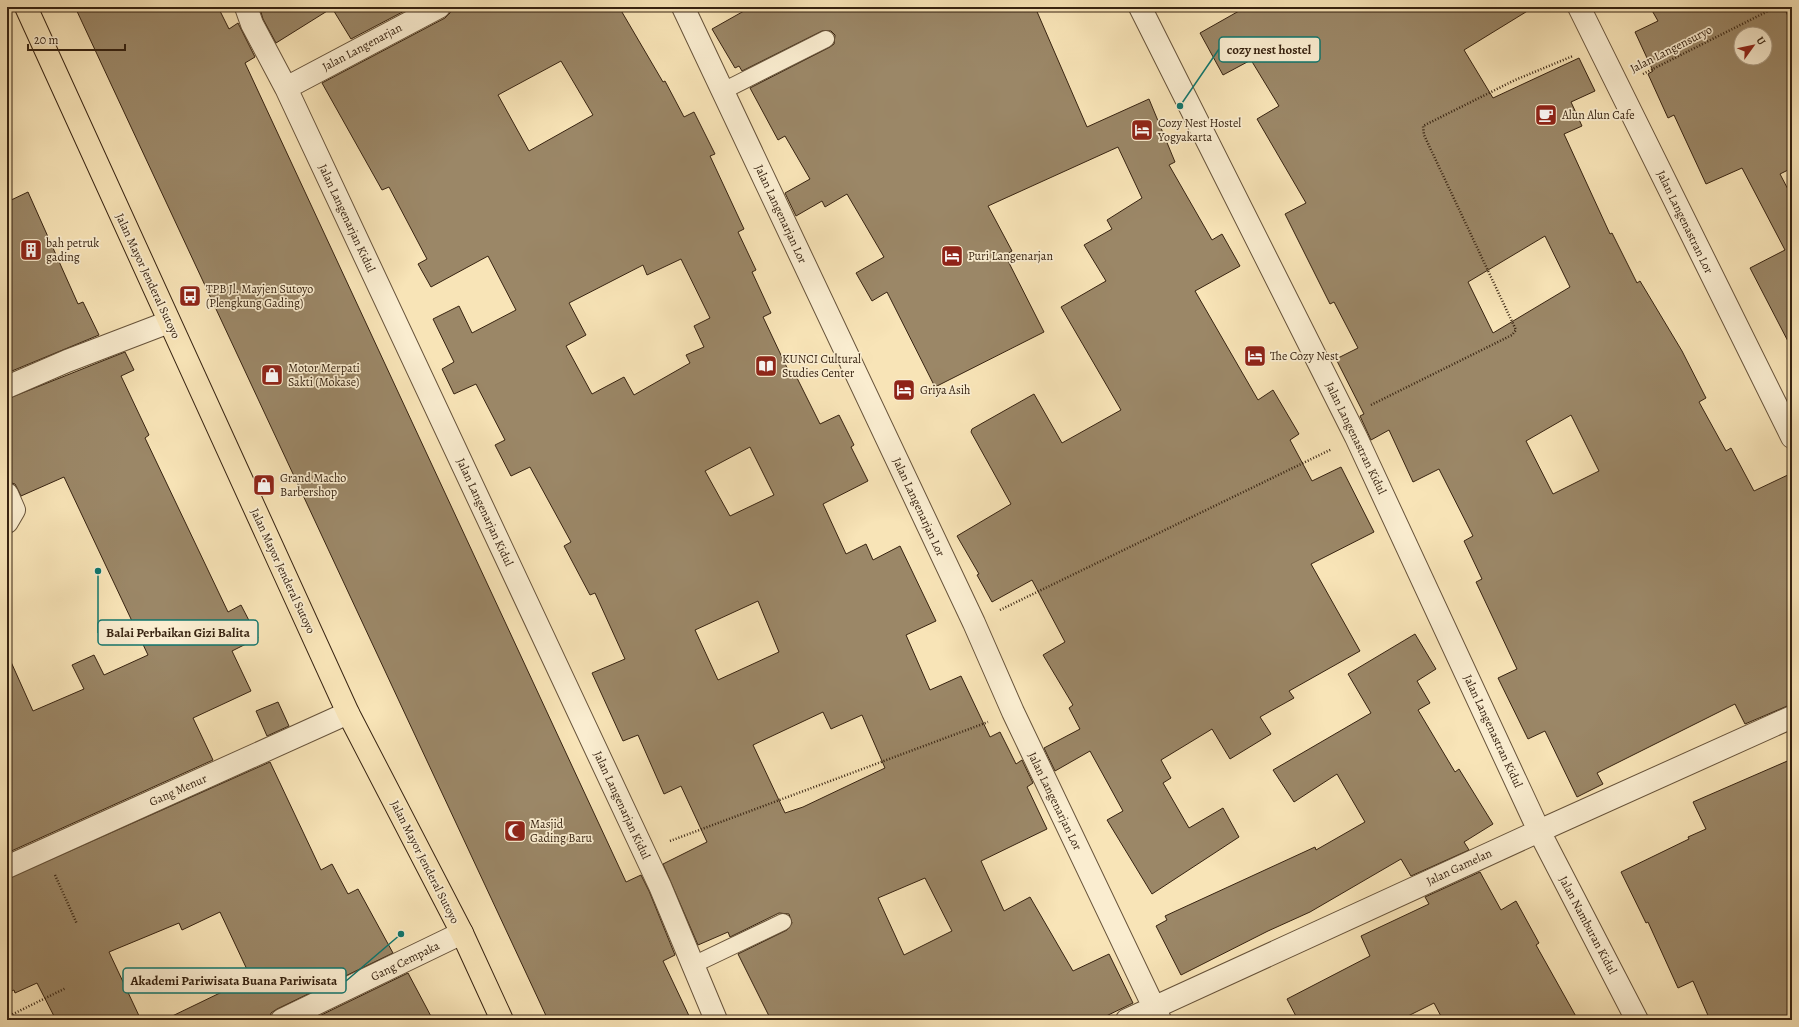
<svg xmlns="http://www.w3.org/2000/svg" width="1799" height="1027" font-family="Alegreya,serif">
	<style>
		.building { fill: #9b8767; stroke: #372311; fill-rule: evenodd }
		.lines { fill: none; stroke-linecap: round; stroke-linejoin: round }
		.service-casing { stroke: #67533a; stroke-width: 18 }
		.minor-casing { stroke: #67533a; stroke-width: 24 }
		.primary-casing { stroke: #372311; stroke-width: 24 }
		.path { stroke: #372311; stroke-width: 2.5; stroke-dasharray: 1 2; stroke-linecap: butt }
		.service { stroke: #faedd0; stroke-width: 16 }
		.minor { stroke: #faedd0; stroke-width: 22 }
		.primary { stroke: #f8e4b7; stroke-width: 22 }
		.labels { text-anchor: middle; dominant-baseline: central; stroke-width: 3.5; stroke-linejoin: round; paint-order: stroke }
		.street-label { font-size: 12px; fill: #372311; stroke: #faedd0 }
		.poi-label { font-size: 12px; fill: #372311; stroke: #faedd0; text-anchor: start }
		.leader { fill: none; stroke: #0f766e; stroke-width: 1.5 }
		.callout-dot { fill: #0f766e; stroke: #faedd0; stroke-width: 1.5 }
		.callout { fill: #faedd0; stroke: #0f766e; stroke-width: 1.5 }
		.callout-label { font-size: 13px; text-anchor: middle; font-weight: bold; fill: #372311 }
	</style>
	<rect width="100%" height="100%" fill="#f8e4b7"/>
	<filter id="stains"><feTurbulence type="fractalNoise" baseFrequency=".005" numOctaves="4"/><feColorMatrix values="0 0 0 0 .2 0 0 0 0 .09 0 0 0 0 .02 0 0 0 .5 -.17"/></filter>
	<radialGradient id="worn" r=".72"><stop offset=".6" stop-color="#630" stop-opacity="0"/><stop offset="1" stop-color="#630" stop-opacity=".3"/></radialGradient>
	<!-- building -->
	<path class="building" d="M 75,7 L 218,7 L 229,29 L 238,23 L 255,57 L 245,63 L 626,882 L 641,875 L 649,891 L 675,955 L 663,961 L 691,1020 L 548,1020 Z
		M 263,7 L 412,7 L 351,39 L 332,8 L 276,43 L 263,19 L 260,9 Z
		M 451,7 L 619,7 L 663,82 L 665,81 L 684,117 L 694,112 L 715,154 L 710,156 L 744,229 L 738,232 L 756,270 L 752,272 L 771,313 L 763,317 L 789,372 L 793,370 L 820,424 L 839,415 L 854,445 L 851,447 L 868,481 L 823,504 L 846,554 L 866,544 L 873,560 L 900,546 L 936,621 L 906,635 L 930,690 L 961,676 L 990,737 L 1000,732 L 1016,764 L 1022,760 L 1033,783 L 1027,787 L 1047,829 L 981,861 L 1004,911 L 1030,897 L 1073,971 L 1109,954 L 1133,1003 L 1098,1020 L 771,1020 L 738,954 L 787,930 L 792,923 L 789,914 L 779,913 L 730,937 L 728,932 L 698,945 L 663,864 L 707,842 L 681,786 L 664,794 L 638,735 L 623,741 L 592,673 L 625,659 L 595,593 L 590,595 L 564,546 L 571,542 L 530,467 L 511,476 L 495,445 L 505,440 L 476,384 L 454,394 L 442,369 L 454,362 L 433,319 L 459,306 L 472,333 L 516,310 L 488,256 L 431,287 L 418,264 L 427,259 L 389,187 L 382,190 L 322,83 L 445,18 L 450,13 ZM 561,61 L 593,115 L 529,151 L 498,95 ZM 681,259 L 710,318 L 694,326 L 704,347 L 686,355 L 690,363 L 634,395 L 624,377 L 592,394 L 566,346 L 586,335 L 569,303 L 643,265 L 647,275 ZM 750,447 L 774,495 L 730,516 L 705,471 ZM 758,601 L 779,652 L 718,680 L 695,630 ZM 823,712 L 831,729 L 862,715 L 885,768 L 803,807 L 785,813 L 753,745 ZM 925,878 L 952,931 L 904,955 L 878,898 Z
		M 751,7 L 1035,7 L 1087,127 L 1149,99 L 1175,162 L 1169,165 L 1212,240 L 1222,234 L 1240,266 L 1195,291 L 1258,400 L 1273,390 L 1299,434 L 1290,440 L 1312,481 L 1341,467 L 1374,532 L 1311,564 L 1360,651 L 1289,691 L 1294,698 L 1260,717 L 1271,734 L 1230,759 L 1212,729 L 1161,760 L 1171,778 L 1163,783 L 1189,828 L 1223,808 L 1239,837 L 1152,894 L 1107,820 L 1123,811 L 1090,751 L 1055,771 L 1044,748 L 1080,729 L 1069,708 L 1073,705 L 1043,655 L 1065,642 L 1032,580 L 992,602 L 977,575 L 979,574 L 957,536 L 1011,504 L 971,432 L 972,429 L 1034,394 L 1062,443 L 1121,410 L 1061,307 L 1106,281 L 1084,245 L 1112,229 L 1107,220 L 1142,198 L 1118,147 L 988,206 L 1012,251 L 1005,255 L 1044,332 L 935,387 L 887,292 L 872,301 L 856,273 L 884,257 L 847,194 L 825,207 L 822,201 L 796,216 L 785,193 L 810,179 L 785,136 L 778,140 L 750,88 L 830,47 L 834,44 L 835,35 L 831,31 L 822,31 L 742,71 L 739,66 L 735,68 L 712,29 Z
		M 1246,7 L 1534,7 L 1464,50 L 1493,98 L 1579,58 L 1595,91 L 1571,102 L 1582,126 L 1564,134 L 1610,234 L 1612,233 L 1637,283 L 1640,281 L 1682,351 L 1706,398 L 1699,402 L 1726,451 L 1731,448 L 1754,491 L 1792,473 L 1792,704 L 1745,724 L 1735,704 L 1597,773 L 1603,784 L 1577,797 L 1545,731 L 1528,739 L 1498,678 L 1517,669 L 1476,582 L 1482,579 L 1464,541 L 1473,536 L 1439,469 L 1413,482 L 1389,430 L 1371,440 L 1360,416 L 1364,414 L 1336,359 L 1358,348 L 1334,302 L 1330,304 L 1285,214 L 1306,203 L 1257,119 L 1279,106 L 1251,60 L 1223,75 L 1200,33 ZM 1545,236 L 1570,287 L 1493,333 L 1468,282 ZM 1571,415 L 1599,471 L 1553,494 L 1526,441 Z
		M 1650,7 L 1784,7 L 1792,25 L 1792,168 L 1780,174 L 1792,197 L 1792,349 L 1750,268 L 1785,250 L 1742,168 L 1706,184 L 1674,115 L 1668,118 L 1648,74 L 1653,71 L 1635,32 L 1658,21 ZM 1741,34 L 1765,34 L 1765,58 L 1741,58 Z
		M 28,192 L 78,304 L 83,302 L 99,335 L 7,373 L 7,202 Z
		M 125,352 L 134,370 L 121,376 L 149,435 L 145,438 L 228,612 L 241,605 L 258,638 L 232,651 L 251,691 L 193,718 L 213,760 L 7,853 L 7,653 L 33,711 L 84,689 L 72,665 L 94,655 L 104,675 L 148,655 L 64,477 L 21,496 L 15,484 L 8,482 L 7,399 Z
		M 1415,634 L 1436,669 L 1417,681 L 1430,703 L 1418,710 L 1455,772 L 1459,769 L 1493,824 L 1464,842 L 1469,850 L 1411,876 L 1401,859 L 1310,912 L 1268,931 L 1181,975 L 1156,926 L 1167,920 L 1165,916 L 1315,847 L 1316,850 L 1365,822 L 1337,774 L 1294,802 L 1273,770 L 1371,713 L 1348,674 Z
		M 278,702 L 289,726 L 267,736 L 256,711 Z
		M 1792,759 L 1792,1020 L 1710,1020 L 1693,981 L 1678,988 L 1648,922 L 1646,923 L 1621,872 L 1689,839 L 1688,837 L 1706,829 L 1693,802 Z
		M 270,762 L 321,870 L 332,864 L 348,894 L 358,889 L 393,953 L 277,1009 L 271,1013 L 270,1020 L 164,1020 L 251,978 L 220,912 L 182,930 L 179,923 L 109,952 L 141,1020 L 56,1020 L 37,983 L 15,993 L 14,990 L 7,993 L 7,879 Z
		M 1480,872 L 1501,910 L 1516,901 L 1539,943 L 1536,945 L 1578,1020 L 1443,1020 L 1434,1003 L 1400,1020 L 1298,1020 L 1287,999 L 1370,956 L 1361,936 L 1429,904 L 1425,897 Z
		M 408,973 L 433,1020 L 311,1020 Z"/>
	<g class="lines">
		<!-- service casing -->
		<g class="service-casing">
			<path id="service" d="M 723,91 L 826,39
				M 693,965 L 783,922"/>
		</g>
		<!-- minor casing -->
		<g class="minor-casing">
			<path id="minor" d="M 246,7 L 252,24 L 286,88 L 660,886 L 716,1020
				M 683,7 L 974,623 L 1013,712 L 1160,1020
				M 1140,7 L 1356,437 L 1539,831 L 1637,1020
				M 1579,7 L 1792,437
				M 286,88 L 439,7
				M 7,387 L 67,361 L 169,322
				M 7,494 L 14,510 L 7,522
				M 7,867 L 348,713
				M 282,1020 L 462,933
				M 1127,1020 L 1539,831 L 1792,717"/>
		</g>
		<!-- primary casing -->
		<g class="primary-casing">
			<path id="primary" d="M 26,7 L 348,713 L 462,933 L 502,1020"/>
		</g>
		<!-- path -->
		<path class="path" d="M 1643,74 L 1776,7
			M 1371,405 L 1512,335 L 1516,330 L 1424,135 L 1423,126 L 1515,80 L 1573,56
			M 1000,610 L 1332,449
			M 670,841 L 988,722
			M 55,875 L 77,924
			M 7,1017 L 66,988"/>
		<!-- service -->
		<use href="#service" class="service"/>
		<!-- minor -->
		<use href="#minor" class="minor"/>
		<!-- primary -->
		<use href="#primary" class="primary"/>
	</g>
	<!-- icons -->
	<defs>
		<g id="cafe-square" transform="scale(1.15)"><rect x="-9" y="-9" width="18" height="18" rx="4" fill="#8f2418" stroke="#faedd0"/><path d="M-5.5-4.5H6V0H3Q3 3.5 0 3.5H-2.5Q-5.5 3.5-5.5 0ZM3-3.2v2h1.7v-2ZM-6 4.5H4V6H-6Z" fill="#fff"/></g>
		<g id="hotel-square" transform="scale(1.15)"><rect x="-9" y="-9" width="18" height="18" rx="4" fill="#8f2418" stroke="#faedd0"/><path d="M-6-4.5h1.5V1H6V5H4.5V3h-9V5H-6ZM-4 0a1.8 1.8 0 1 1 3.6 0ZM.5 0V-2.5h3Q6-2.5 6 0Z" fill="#fff"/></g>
		<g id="building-square" transform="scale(1.15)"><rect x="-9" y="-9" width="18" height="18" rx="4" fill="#8f2418" stroke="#faedd0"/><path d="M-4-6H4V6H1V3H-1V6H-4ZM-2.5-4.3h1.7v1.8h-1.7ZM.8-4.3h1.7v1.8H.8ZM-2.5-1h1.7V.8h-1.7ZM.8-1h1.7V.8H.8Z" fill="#fff"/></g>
		<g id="bus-square" transform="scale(1.15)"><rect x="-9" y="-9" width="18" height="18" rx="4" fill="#8f2418" stroke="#faedd0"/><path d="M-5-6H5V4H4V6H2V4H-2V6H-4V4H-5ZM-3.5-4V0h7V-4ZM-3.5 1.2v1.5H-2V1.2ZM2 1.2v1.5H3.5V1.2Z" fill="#fff"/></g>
		<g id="library-square" transform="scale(1.15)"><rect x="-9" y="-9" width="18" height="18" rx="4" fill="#8f2418" stroke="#faedd0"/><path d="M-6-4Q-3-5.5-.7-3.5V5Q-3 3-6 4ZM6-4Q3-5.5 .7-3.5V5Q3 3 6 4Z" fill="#fff"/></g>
		<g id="shop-square" transform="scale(1.15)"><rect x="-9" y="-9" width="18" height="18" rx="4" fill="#8f2418" stroke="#faedd0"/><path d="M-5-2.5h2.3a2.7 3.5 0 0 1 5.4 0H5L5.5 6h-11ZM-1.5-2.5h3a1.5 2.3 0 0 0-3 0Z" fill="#fff"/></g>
		<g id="mosque-square" transform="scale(1.15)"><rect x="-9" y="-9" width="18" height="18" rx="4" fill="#8f2418" stroke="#faedd0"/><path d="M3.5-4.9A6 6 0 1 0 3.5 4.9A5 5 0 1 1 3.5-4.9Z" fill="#fff"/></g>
	</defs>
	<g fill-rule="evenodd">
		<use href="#cafe-square" x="1546" y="115"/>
		<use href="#hotel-square" x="1142" y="130"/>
		<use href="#building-square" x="31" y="250"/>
		<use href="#hotel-square" x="952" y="256"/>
		<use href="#bus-square" x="190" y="296"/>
		<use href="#hotel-square" x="1255" y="356"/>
		<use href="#library-square" x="766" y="366"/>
		<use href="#shop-square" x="272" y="375"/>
		<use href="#hotel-square" x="904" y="390"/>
		<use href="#shop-square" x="264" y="485"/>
		<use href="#mosque-square" x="515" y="831"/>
	</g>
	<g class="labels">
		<!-- street labels -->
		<g class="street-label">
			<text transform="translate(362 47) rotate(-28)">Jalan Langenarjan</text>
			<text transform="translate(1671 49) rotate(-27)">Jalan Langensuryo</text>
			<text transform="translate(781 214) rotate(65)">Jalan Langenarjan Lor</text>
			<text transform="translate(347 218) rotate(65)">Jalan Langenarjan Kidul</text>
			<text transform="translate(1685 222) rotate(64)">Jalan Langenastran Lor</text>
			<text transform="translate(148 276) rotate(65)">Jalan Mayor Jenderal Sutoyo</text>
			<text transform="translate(1356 438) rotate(64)">Jalan Langenastran Kidul</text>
			<text transform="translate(919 507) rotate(65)">Jalan Langenarjan Lor</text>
			<text transform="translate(485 512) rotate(65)">Jalan Langenarjan Kidul</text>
			<text transform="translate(283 571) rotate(65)">Jalan Mayor Jenderal Sutoyo</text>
			<text transform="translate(1493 731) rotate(65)">Jalan Langenastran Kidul</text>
			<text transform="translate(178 790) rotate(-24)">Gang Menur</text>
			<text transform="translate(1055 801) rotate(64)">Jalan Langenarjan Lor</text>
			<text transform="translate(622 805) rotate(65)">Jalan Langenarjan Kidul</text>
			<text transform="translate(425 862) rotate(63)">Jalan Mayor Jenderal Sutoyo</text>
			<text transform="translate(1459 867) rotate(-25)">Jalan Gamelan</text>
			<text transform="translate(1588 925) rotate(62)">Jalan Namburan Kidul</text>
			<text transform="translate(405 961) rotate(-26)">Gang Cempaka</text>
		</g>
		<!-- poi labels -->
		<g class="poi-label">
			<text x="1562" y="115">Alun Alun Cafe</text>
			<text x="1158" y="123">Cozy Nest Hostel<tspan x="1158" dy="14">Yogyakarta</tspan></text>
			<text x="46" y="243">bah petruk<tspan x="46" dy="14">gading</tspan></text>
			<text x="968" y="256">Puri Langenarjan</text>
			<text x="206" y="289">TPB Jl. Mayjen Sutoyo<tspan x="206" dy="14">(Plengkung Gading)</tspan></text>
			<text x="1270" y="356">The Cozy Nest</text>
			<text x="782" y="359">KUNCI Cultural<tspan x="782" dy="14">Studies Center</tspan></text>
			<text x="288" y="368">Motor Merpati<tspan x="288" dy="14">Sakti (Mokase)</tspan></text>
			<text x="920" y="390">Griya Asih</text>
			<text x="280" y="478">Grand Macho<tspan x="280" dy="14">Barbershop</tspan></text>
			<text x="530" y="824">Masjid<tspan x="530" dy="14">Gading Baru</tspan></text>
		</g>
	</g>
	<!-- callouts -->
	<path class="leader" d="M1180 106L1219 49M98 571L98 633M401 934L346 981"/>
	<g class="callout-dot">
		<circle cx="1180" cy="106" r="4"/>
		<circle cx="98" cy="571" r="4"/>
		<circle cx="401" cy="934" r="4"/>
	</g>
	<g class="callout">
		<rect x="1219" y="37" width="101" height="25" rx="4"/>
		<rect x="98" y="620" width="160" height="25" rx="4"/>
		<rect x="123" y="968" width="223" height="25" rx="4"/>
	</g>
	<g class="callout-label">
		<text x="1269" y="54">cozy nest hostel</text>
		<text x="178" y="637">Balai Perbaikan Gizi Balita</text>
		<text x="234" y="985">Akademi Pariwisata Buana Pariwisata</text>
	</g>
	<!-- margin -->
	<rect width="1799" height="1027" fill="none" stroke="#f8e4b7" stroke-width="24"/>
	<rect x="8" y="8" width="1783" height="1011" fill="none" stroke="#372311" stroke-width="2"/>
	<rect x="12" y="12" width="1775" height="1003" fill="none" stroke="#372311"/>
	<!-- north arrow -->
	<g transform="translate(1753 46) rotate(57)"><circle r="19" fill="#faedd0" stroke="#ac9c84"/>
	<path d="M0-3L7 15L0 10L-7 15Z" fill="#8f2418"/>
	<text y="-6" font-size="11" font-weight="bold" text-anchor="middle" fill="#372311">U</text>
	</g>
	<!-- scale -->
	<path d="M28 44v6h97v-6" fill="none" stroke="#372311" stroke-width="2"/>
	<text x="34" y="44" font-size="12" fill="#372311" stroke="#faedd0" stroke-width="3" paint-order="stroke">20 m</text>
	<rect width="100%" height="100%" filter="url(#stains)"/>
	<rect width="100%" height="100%" fill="url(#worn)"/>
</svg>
